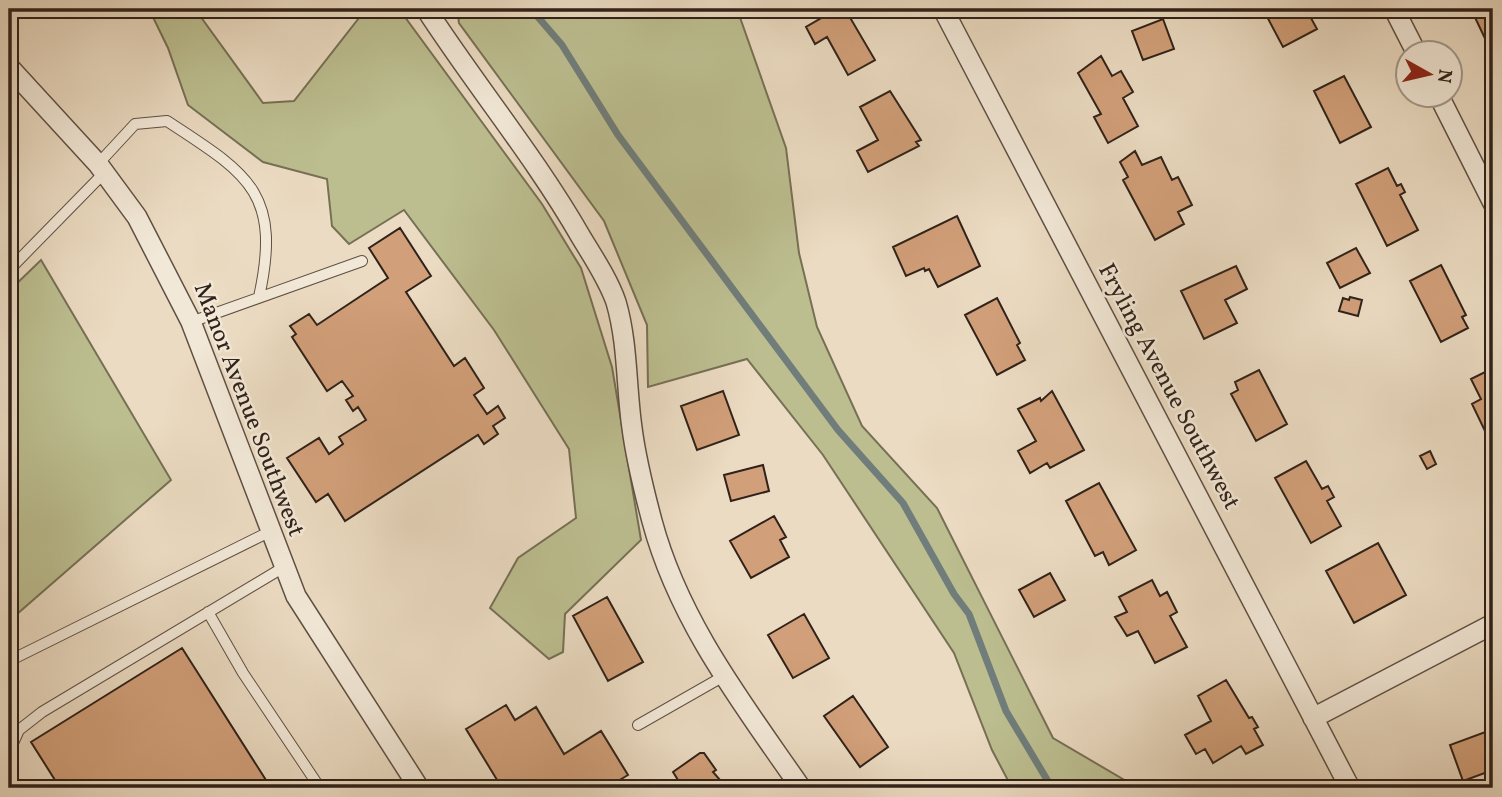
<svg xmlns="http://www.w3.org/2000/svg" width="1502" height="797" font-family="Vollkorn,serif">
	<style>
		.green { fill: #bcbe90; stroke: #767055; stroke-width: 2 }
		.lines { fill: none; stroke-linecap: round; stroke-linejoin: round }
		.stream { stroke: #707d7a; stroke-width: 7 }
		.building { fill: #d19f79; stroke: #30221a; stroke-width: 2 }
		.lane-casing { stroke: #5f5044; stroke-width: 12 }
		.street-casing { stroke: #5f5044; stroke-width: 22 }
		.lane { stroke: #f2e8d7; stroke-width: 10 }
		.street { stroke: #f2e8d7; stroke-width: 19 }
		.labels { text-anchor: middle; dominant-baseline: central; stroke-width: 5; stroke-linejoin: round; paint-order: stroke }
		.street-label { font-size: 24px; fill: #30221a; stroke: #f2e8d7 }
	</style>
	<rect width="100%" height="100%" fill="#ebdbc2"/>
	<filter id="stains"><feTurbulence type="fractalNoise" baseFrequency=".00286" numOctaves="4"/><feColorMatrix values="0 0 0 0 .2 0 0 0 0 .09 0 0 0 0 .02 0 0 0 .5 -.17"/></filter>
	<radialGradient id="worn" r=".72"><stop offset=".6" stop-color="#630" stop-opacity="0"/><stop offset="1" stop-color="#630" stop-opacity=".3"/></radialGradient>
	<!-- green -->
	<path class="green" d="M 149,9 L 195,9 L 263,103 L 294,101 L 366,9 L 399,9 L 542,204 L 581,268 L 612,367 L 641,540 L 565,614 L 563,652 L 549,659 L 490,608 L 518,558 L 576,518 L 569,449 L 494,330 L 404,210 L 349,244 L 332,226 L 327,179 L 263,162 L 188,105 L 168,48 Z
		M 457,9 L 737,9 L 786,148 L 799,253 L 817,327 L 862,426 L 937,508 L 1053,738 L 1138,788 L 1012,788 L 992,750 L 954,653 L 823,455 L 747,359 L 648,387 L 647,325 L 604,221 L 459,23 Z
		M 41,260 L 171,480 L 9,621 L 9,291 Z"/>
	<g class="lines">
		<!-- stream -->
		<path class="stream" d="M 531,9 L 562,45 L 618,135 L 838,430 L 903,503 L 954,594 L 969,614 L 1006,711 L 1052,788"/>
	</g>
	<!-- building -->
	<path class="building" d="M 837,9 L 845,9 L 875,60 L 848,75 L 827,37 L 815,44 L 806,27 Z
		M 1263,9 L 1306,9 L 1317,29 L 1283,47 Z
		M 1471,9 L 1493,9 L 1493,45 L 1489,47 Z
		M 1163,19 L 1174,49 L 1143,60 L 1132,31 Z
		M 1101,56 L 1112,76 L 1121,71 L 1133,92 L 1123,98 L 1138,126 L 1108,143 L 1094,117 L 1101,114 L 1078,73 Z
		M 1344,76 L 1371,127 L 1340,143 L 1314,91 Z
		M 890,91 L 921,140 L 916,142 L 919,146 L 868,172 L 857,151 L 878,140 L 860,107 Z
		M 1135,151 L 1142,165 L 1161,157 L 1172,180 L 1178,177 L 1192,205 L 1178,212 L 1184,224 L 1155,240 L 1123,180 L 1128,177 L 1120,162 Z
		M 1388,168 L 1397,186 L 1401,184 L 1405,192 L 1400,195 L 1418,230 L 1387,246 L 1356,184 Z
		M 957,216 L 980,266 L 938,287 L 929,269 L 925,271 L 924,268 L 906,276 L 893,247 Z
		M 400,228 L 431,276 L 406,292 L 454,366 L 465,358 L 484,388 L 474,395 L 487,414 L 498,406 L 505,418 L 493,426 L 498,434 L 484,444 L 478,435 L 345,521 L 328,494 L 316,502 L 287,458 L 319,438 L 329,454 L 343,444 L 339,437 L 366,420 L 358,407 L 353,411 L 346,400 L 353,396 L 342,381 L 327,391 L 292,337 L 296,334 L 290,326 L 309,314 L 317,325 L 388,278 L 369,248 Z
		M 1356,248 L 1370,273 L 1340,288 L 1327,263 Z
		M 1441,265 L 1466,315 L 1462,317 L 1468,328 L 1441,342 L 1410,281 Z
		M 1236,266 L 1247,289 L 1225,300 L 1237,323 L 1204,339 L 1181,291 Z
		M 1350,297 L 1362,300 L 1358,316 L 1339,311 L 1343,298 L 1349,300 Z
		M 997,298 L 1020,343 L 1017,345 L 1025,360 L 997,375 L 965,315 Z
		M 1493,368 L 1493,436 L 1490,429 L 1485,431 L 1472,404 L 1481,399 L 1471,379 Z
		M 1259,370 L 1287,424 L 1256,441 L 1231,394 L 1238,390 L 1235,382 Z
		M 723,391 L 739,435 L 697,450 L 681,406 Z
		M 1052,391 L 1084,450 L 1050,468 L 1047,463 L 1030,473 L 1018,451 L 1036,441 L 1018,409 L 1040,398 L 1041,401 Z
		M 1430,451 L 1436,464 L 1427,469 L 1420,456 Z
		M 1306,461 L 1322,489 L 1328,486 L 1334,497 L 1327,501 L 1341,526 L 1311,543 L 1275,478 Z
		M 763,465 L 769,491 L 731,501 L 724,475 Z
		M 1099,483 L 1136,550 L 1109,565 L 1103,552 L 1095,556 L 1066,501 Z
		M 774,516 L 786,537 L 780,540 L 789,557 L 751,578 L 730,541 Z
		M 1378,543 L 1406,595 L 1354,623 L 1326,571 Z
		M 1050,573 L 1065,600 L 1034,617 L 1019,590 Z
		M 1152,580 L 1160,596 L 1167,592 L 1177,612 L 1170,616 L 1187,647 L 1155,663 L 1138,631 L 1127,636 L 1115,617 L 1127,612 L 1119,597 Z
		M 607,597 L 643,662 L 608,681 L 573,616 Z
		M 804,614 L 829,658 L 793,678 L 768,635 Z
		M 182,648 L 271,788 L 82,788 L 77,781 L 60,788 L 31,742 Z
		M 1226,680 L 1249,718 L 1252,717 L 1258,727 L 1254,729 L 1263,745 L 1246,754 L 1241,746 L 1213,763 L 1205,749 L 1196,754 L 1185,735 L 1211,721 L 1198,696 Z
		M 853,696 L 888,747 L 860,767 L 824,716 Z
		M 506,705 L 515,720 L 536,707 L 564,754 L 601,731 L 628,775 L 606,788 L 502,788 L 466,729 Z
		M 1488,731 L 1493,746 L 1493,770 L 1463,781 L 1450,745 Z
		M 700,753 L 704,753 L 716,770 L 713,772 L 727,788 L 683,788 L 673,772 Z"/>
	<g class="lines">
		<!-- lane casing -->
		<g class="lane-casing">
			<path id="lane" d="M 98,164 L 135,124 L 167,121 C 248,174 282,192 259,297
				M 9,270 L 104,173
				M 191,322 L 362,261
				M 208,612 L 243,673 L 320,788
				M 9,661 L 269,532
				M 638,725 L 724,676
				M 9,752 L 19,730 L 42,712 L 284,567"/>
		</g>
		<!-- street casing -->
		<g class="street-casing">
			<path id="street" d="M 426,9 C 476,86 535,157 581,237 C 593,257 608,279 616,302 C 628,343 626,386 632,428 C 636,459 644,491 652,521 C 679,622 743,704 801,788
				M 943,9 L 1350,788
				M 1394,9 L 1416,52
				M 9,67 L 98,164 L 137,217 L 191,322 L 296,596 L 419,788
				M 1438,94 L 1493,203
				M 1313,718 L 1493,624"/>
		</g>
		<!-- lane -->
		<use href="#lane" class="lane"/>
		<!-- street -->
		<use href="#street" class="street"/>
	</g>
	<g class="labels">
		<!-- street labels -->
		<g class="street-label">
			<text transform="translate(1168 387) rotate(62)">Fryling Avenue Southwest</text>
			<text transform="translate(248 410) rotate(69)">Manor Avenue Southwest</text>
		</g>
	</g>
	<!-- margin -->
	<rect width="1502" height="797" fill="none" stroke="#ebdbc2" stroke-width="35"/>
	<rect x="10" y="10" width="1481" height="776" fill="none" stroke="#30221a" stroke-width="3.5"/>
	<rect x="18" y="18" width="1467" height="762" fill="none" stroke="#30221a" stroke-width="2"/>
	<!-- north arrow -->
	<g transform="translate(1429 74) rotate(98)"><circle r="33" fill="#f2e8d7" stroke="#a4998b" stroke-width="2"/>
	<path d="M0-5L12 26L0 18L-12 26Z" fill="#8f2418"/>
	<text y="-10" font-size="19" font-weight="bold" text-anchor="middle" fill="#30221a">N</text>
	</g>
	<rect width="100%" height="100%" filter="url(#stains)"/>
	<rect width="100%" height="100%" fill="url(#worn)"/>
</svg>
